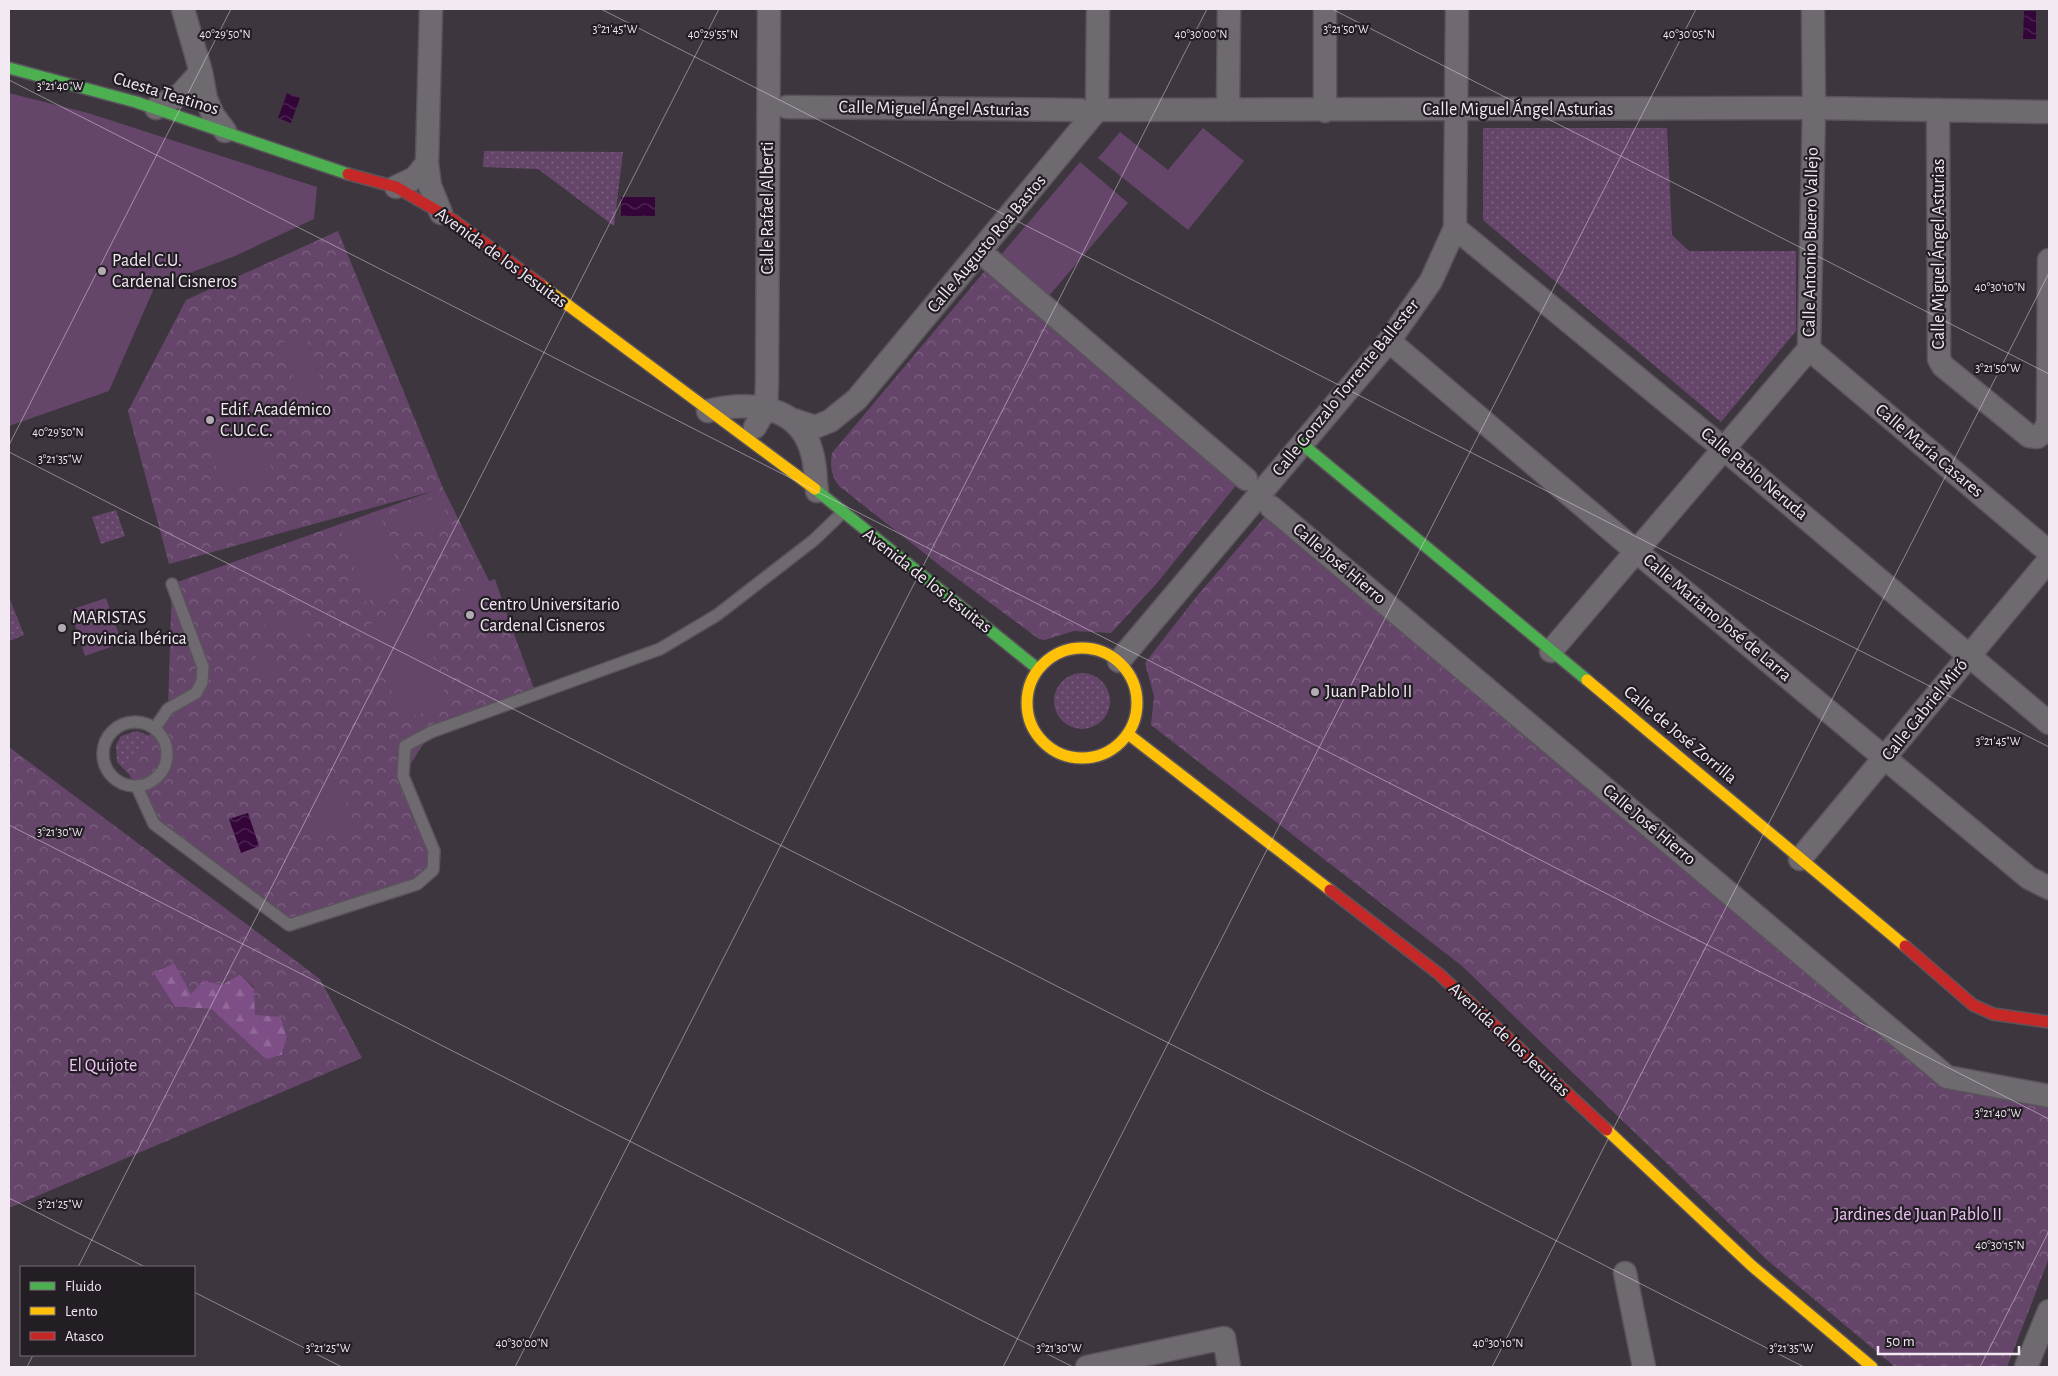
<svg xmlns="http://www.w3.org/2000/svg" width="2058" height="1376" font-family="'Alegreya Sans',sans-serif">
	<style>
		.grass { fill: url(#grass-dots) }
		.forest { fill: url(#forest-firs) }
		.park { fill: url(#park-crowns); fill-rule: evenodd }
		.garden { fill: #65466a }
		.water { fill: url(#water-waves) }
		.lines { fill: none; stroke-linecap: round; stroke-linejoin: round }
		.lane-casing { stroke: #5a535b; stroke-width: 14 }
		.street-casing { stroke: #5a535b; stroke-width: 25 }
		.fast-casing { stroke: #5a535b; stroke-width: 14 }
		.slow-casing { stroke: #5a535b; stroke-width: 14 }
		.jam-casing { stroke: #5a535b; stroke-width: 14 }
		.lane { stroke: #6f6a70; stroke-width: 11 }
		.street { stroke: #6f6a70; stroke-width: 22 }
		.fast { stroke: #4caf50; stroke-width: 11 }
		.slow { stroke: #ffc107; stroke-width: 11 }
		.jam { stroke: #c62828; stroke-width: 11 }
		.ticks { fill: none; stroke: #f2e9f3; stroke-width: 1; stroke-opacity: 0.45 }
		.poi-dot { fill: #b3aab4; stroke: #231d24; stroke-width: 2 }
		.labels { text-anchor: middle; dominant-baseline: central; stroke-width: 4.5; stroke-linejoin: round; paint-order: stroke }
		.street-label { font-size: 18px; fill: #f2e9f3; stroke: #231d24 }
		.poi-label { font-size: 18px; fill: #f2e9f3; stroke: #231d24; text-anchor: start }
		.park-label { font-size: 18px; fill: #f0c3f7; stroke: #231d24 }
		.ticks-label { font-size: 12px; text-anchor: middle; fill: #f2e9f3; stroke: #231d24; stroke-width: 4.5; stroke-linejoin: round; paint-order: stroke }
	</style>
	<defs>
		<pattern id="grass-dots" width="8" height="8" patternUnits="userSpaceOnUse" patternTransform="scale(1.25)"><rect width="8" height="8" fill="#65466a"/><path d="M2 2h.1M6 6h.1" fill="none" stroke="#7c6180" stroke-width="1.8" stroke-linecap="round"/></pattern>
		<pattern id="forest-firs" width="22" height="20" patternUnits="userSpaceOnUse" patternTransform="scale(1.25)"><rect width="22" height="20" fill="#7e4f86"/><path d="M5 1l3.5 6h-7zM16 11l3.5 6h-7z" fill="#916898"/></pattern>
		<pattern id="park-crowns" width="20" height="18" patternUnits="userSpaceOnUse" patternTransform="scale(1.25)"><rect width="20" height="18" fill="#65466a"/><path d="M2 6a3 3 0 1 1 6 0M12 15a3 3 0 1 1 6 0" fill="none" stroke="#7c6180"/></pattern>
		<pattern id="water-waves" width="16" height="10" patternUnits="userSpaceOnUse" patternTransform="scale(1.25)"><rect width="16" height="10" fill="#330539"/><path d="M0 5q4-4 8 0t8 0" fill="none" stroke="#512956"/></pattern>
	</defs>
	<rect width="100%" height="100%" fill="#3d363e"/>
	<!-- grass -->
	<path class="grass" d="M 1483,128 L 1667,128 L 1672,235 L 1689,251 L 1796,251 L 1796,331 L 1721,422 L 1483,220 Z
		M 484,151 L 623,152 L 614,226 L 538,169 L 483,167 Z
		M 116,510 L 125,536 L 101,544 L 92,517 Z
		M 9,597 L 24,635 L 9,641 Z
		M1054 701a28 28 0 1 1 56 0a28 28 0 1 1-56 0Z
		M 137,731 L 150,736 L 129,774 L 117,762 L 116,745 L 121,736 Z"/>
	<!-- forest -->
	<path class="forest" d="M 174,963 L 204,980 L 222,985 L 240,974 L 281,1017 L 287,1037 L 282,1055 L 266,1060 L 211,1009 L 175,1007 L 153,973 Z"/>
	<!-- park -->
	<path class="park" d="M 338,231 L 443,488 L 510,623 L 536,694 L 431,732 L 403,776 L 433,870 L 417,884 L 289,925 L 154,824 L 126,768 L 168,709 L 172,584 L 433,491 L 169,564 L 128,411 L 186,300 Z
		M 989,266 L 1242,478 L 1157,583 L 1111,633 L 1074,631 L 1045,640 L 1039,639 L 943,568 L 839,486 C 831,475 830,467 832,453 Z
		M 1268,513 L 1944,1087 L 2049,1103 L 2049,1258 L 2007,1367 L 1895,1367 L 1766,1259 L 1462,966 L 1151,725 L 1154,696 L 1145,663 L 1197,596 Z
		M 9,747 L 320,979 L 362,1058 L 9,1208 ZM 174,963 L 191,994 L 204,980 L 222,985 L 240,974 L 254,987 L 255,1015 L 281,1017 L 287,1037 L 282,1055 L 266,1059 L 211,1009 L 175,1007 L 153,973 Z"/>
	<!-- garden -->
	<path class="garden" d="M 9,93 L 88,113 L 317,187 L 314,219 L 235,256 L 155,286 L 109,391 L 9,426 Z
		M 1203,128 L 1244,161 L 1188,230 L 1098,158 L 1120,132 L 1168,170 Z
		M 1080,162 L 1128,203 L 1048,297 L 1000,256 Z
		M 305,334 L 329,403 L 305,412 L 281,343 Z
		M 254,417 L 274,476 L 225,492 L 206,434 Z
		M 440,496 L 449,522 L 400,538 L 392,513 Z
		M 381,517 L 406,587 L 366,602 L 341,531 Z
		M 495,579 L 510,623 L 474,635 L 459,591 Z
		M 106,598 L 122,643 L 85,656 L 70,610 Z
		M 417,607 L 449,704 L 401,720 L 370,624 Z
		M 295,609 L 299,611 L 310,642 L 298,647 L 285,612 Z
		M 281,615 L 285,626 L 268,632 L 264,621 Z
		M 263,641 L 275,674 L 263,677 L 252,644 Z
		M 340,784 L 354,827 L 319,839 L 304,796 Z"/>
	<!-- water -->
	<path class="water" d="M 2024,11 L 2036,11 L 2036,39 L 2023,39 Z
		M 287,93 L 300,98 L 291,123 L 278,118 Z
		M 621,197 L 655,197 L 655,216 L 621,216 Z
		M 248,813 L 259,846 L 241,853 L 229,819 Z"/>
	<g class="lines">
		<!-- lane casing -->
		<g class="lane-casing">
			<path id="lane" d="M103 754a32 32 0 1 1 64 0a32 32 0 1 1-64 0Z
				M 155,728 L 168,709 L 196,693 L 202,682 L 203,667 L 172,584
				M 137,787 L 154,824 L 289,925 L 417,884 L 433,870 L 434,851 L 403,776 L 405,746 L 431,732 L 660,649 L 717,615 L 814,540 L 842,513"/>
		</g>
		<!-- street casing -->
		<g class="street-casing">
			<path id="street" d="M 183,9 L 201,72 L 206,99 L 213,115 L 225,131
				M 1325,9 L 1325,111
				M 787,107 L 1080,110
				M 156,108 L 181,94 L 201,72
				M 1097,110 L 1814,108 L 2049,112
				M 1228,110 L 1229,9
				M 1938,110 L 1939,359 L 1943,366 L 2029,436 L 2037,437 L 2043,433 L 2048,423 L 2049,260
				M 427,163 L 430,186 L 441,213
				M 396,187 L 415,178 L 427,163 L 431,9
				M 1455,228 L 1724,449 L 2049,723
				M 990,260 L 1246,479
				M 1389,341 L 1637,552 L 2029,878 L 2049,888
				M 1809,349 L 2049,552
				M 708,411 C 749,401 800,404 812,453 C 816,466 815,479 817,491
				M 794,420 L 815,427 L 830,421 L 857,399 L 1097,110 L 1098,9
				M 755,427 L 766,408 L 767,383 L 769,9
				M 1271,507 L 1947,1077 L 2049,1096
				M 1551,651 L 1809,349 L 1814,108 L 1813,9
				M 1119,661 L 1389,341 L 1431,281 L 1455,228 L 1457,9
				M 1800,859 L 2049,560
				M 1625,1273 L 1644,1367
				M 1087,1367 L 1224,1338 L 1229,1367
				M 2026,1367 L 2049,1311"/>
		</g>
		<!-- fast casing -->
		<g class="fast-casing">
			<path id="fast" d="M 9,68 L 136,102 L 348,174
				M 1302,444 L 1587,680
				M 815,489 L 1038,669"/>
		</g>
		<!-- slow casing -->
		<g class="slow-casing">
			<path id="slow" d="M 541,285 L 815,489
				M1027 703a55 55 0 1 1 110 0a55 55 0 1 1-110 0Z
				M 1587,680 L 1905,946
				M 1128,734 L 1330,890
				M 1607,1130 L 1752,1266 L 1872,1367"/>
		</g>
		<!-- jam casing -->
		<g class="jam-casing">
			<path id="jam" d="M 348,174 L 396,187 L 453,220 L 541,285
				M 1330,890 L 1439,974 L 1607,1130
				M 1905,946 L 1973,1005 L 1993,1014 L 2049,1022"/>
		</g>
		<!-- lane -->
		<use href="#lane" class="lane"/>
		<!-- street -->
		<use href="#street" class="street"/>
		<!-- fast -->
		<use href="#fast" class="fast"/>
		<!-- slow -->
		<use href="#slow" class="slow"/>
		<!-- jam -->
		<use href="#jam" class="jam"/>
	</g>
	<!-- ticks -->
	<path class="ticks" d="M 601,9 L 2049,747M 1332,9 L 2049,374M 9,80 L 2049,1119M 9,445 L 231,9M 9,452 L 1804,1367M 9,825 L 1073,1367M 9,1198 L 145,1267M 78,1267 L 719,9M 194,1292 L 342,1367M 27,1367 L 33,1355M 515,1367 L 1207,9M 1003,1367 L 1696,9M 1492,1367 L 2049,273M 1980,1367 L 2049,1231"/>
	<!-- markers -->
	<g class="poi-dot">
		<circle cx="102" cy="271" r="5"/>
		<circle cx="210" cy="420" r="5"/>
		<circle cx="470" cy="615" r="5"/>
		<circle cx="62" cy="628" r="5"/>
		<circle cx="1315" cy="692" r="5"/>
	</g>
	<g class="labels">
		<!-- street labels -->
		<g class="street-label">
			<text transform="translate(166 94) rotate(17)">Cuesta Teatinos</text>
			<text transform="translate(934 109) rotate(1)">Calle Miguel Ángel Asturias</text>
			<text x="1518" y="110">Calle Miguel Ángel Asturias</text>
			<text transform="translate(768 208) rotate(-90)">Calle Rafael Alberti</text>
			<text transform="translate(1811 242) rotate(-89)">Calle Antonio Buero Vallejo</text>
			<text transform="translate(987 244) rotate(-50)">Calle Augusto Roa Bastos</text>
			<text transform="translate(1939 254) rotate(-90)">Calle Miguel Ángel Asturias</text>
			<text transform="translate(501 258) rotate(36)">Avenida de los Jesuitas</text>
			<text transform="translate(1346 388) rotate(-51)">Calle Gonzalo Torrente Ballester</text>
			<text transform="translate(1929 451) rotate(40)">Calle María Casares</text>
			<text transform="translate(1754 474) rotate(40)">Calle Pablo Neruda</text>
			<text transform="translate(1339 564) rotate(40)">Calle José Hierro</text>
			<text transform="translate(927 581) rotate(38)">Avenida de los Jesuitas</text>
			<text transform="translate(1717 618) rotate(40)">Calle Mariano José de Larra</text>
			<text transform="translate(1925 710) rotate(-51)">Calle Gabriel Miró</text>
			<text transform="translate(1680 735) rotate(40)">Calle de José Zorrilla</text>
			<text transform="translate(1649 825) rotate(40)">Calle José Hierro</text>
			<text transform="translate(1509 1040) rotate(43)">Avenida de los Jesuitas</text>
		</g>
		<!-- poi labels -->
		<g class="poi-label">
			<text x="112" y="261">Padel C.U.<tspan x="112" dy="21">Cardenal Cisneros</tspan></text>
			<text x="220" y="410">Edif. Académico<tspan x="220" dy="21">C.U.C.C.</tspan></text>
			<text x="480" y="605">Centro Universitario<tspan x="480" dy="21">Cardenal Cisneros</tspan></text>
			<text x="72" y="618">MARISTAS<tspan x="72" dy="21">Provincia Ibérica</tspan></text>
			<text x="1325" y="692">Juan Pablo II</text>
		</g>
		<!-- park labels -->
		<g class="park-label">
			<text x="103" y="1066">El Quijote</text>
			<text x="1918" y="1215">Jardines de Juan Pablo II</text>
		</g>
	</g>
	<g class="ticks-label">
		<text x="615" y="33">3°21'45"W</text>
		<text x="1346" y="33">3°21'50"W</text>
		<text x="225" y="38">40°29'50"N</text>
		<text x="713" y="38">40°29'55"N</text>
		<text x="1201" y="38">40°30'00"N</text>
		<text x="1689" y="38">40°30'05"N</text>
		<text x="60" y="90">3°21'40"W</text>
		<text x="2000" y="291">40°30'10"N</text>
		<text x="1998" y="372">3°21'50"W</text>
		<text x="58" y="436">40°29'50"N</text>
		<text x="60" y="463">3°21'35"W</text>
		<text x="1998" y="745">3°21'45"W</text>
		<text x="60" y="836">3°21'30"W</text>
		<text x="1998" y="1117">3°21'40"W</text>
		<text x="60" y="1208">3°21'25"W</text>
		<text x="2000" y="1249">40°30'15"N</text>
		<text x="522" y="1347">40°30'00"N</text>
		<text x="1498" y="1347">40°30'10"N</text>
		<text x="328" y="1352">3°21'25"W</text>
		<text x="1059" y="1352">3°21'30"W</text>
		<text x="1791" y="1352">3°21'35"W</text>
	</g>
	<!-- border -->
	<rect width="2058" height="1376" fill="none" stroke="#f2e9f3" stroke-width="20"/>
	<!-- legend -->
	<rect x="20" y="1266" width="175" height="90" fill="#231d24" stroke="#766f77"/>
	<rect x="30" y="1282" width="25" height="8" fill="#4caf50" stroke="#766f77"/>
	<text x="65" y="1291" font-size="15" fill="#f2e9f3">Fluido</text>
	<rect x="30" y="1307" width="25" height="8" fill="#ffc107" stroke="#766f77"/>
	<text x="65" y="1316" font-size="15" fill="#f2e9f3">Lento</text>
	<rect x="30" y="1332" width="25" height="8" fill="#c62828" stroke="#766f77"/>
	<text x="65" y="1341" font-size="15" fill="#f2e9f3">Atasco</text>
	<!-- scale -->
	<path d="M1878 1346v8h141v-8" fill="none" stroke="#f2e9f3" stroke-width="2.5"/>
	<text x="1886" y="1346" font-size="15" fill="#f2e9f3" stroke="#231d24" stroke-width="4" paint-order="stroke">50 m</text>
</svg>
